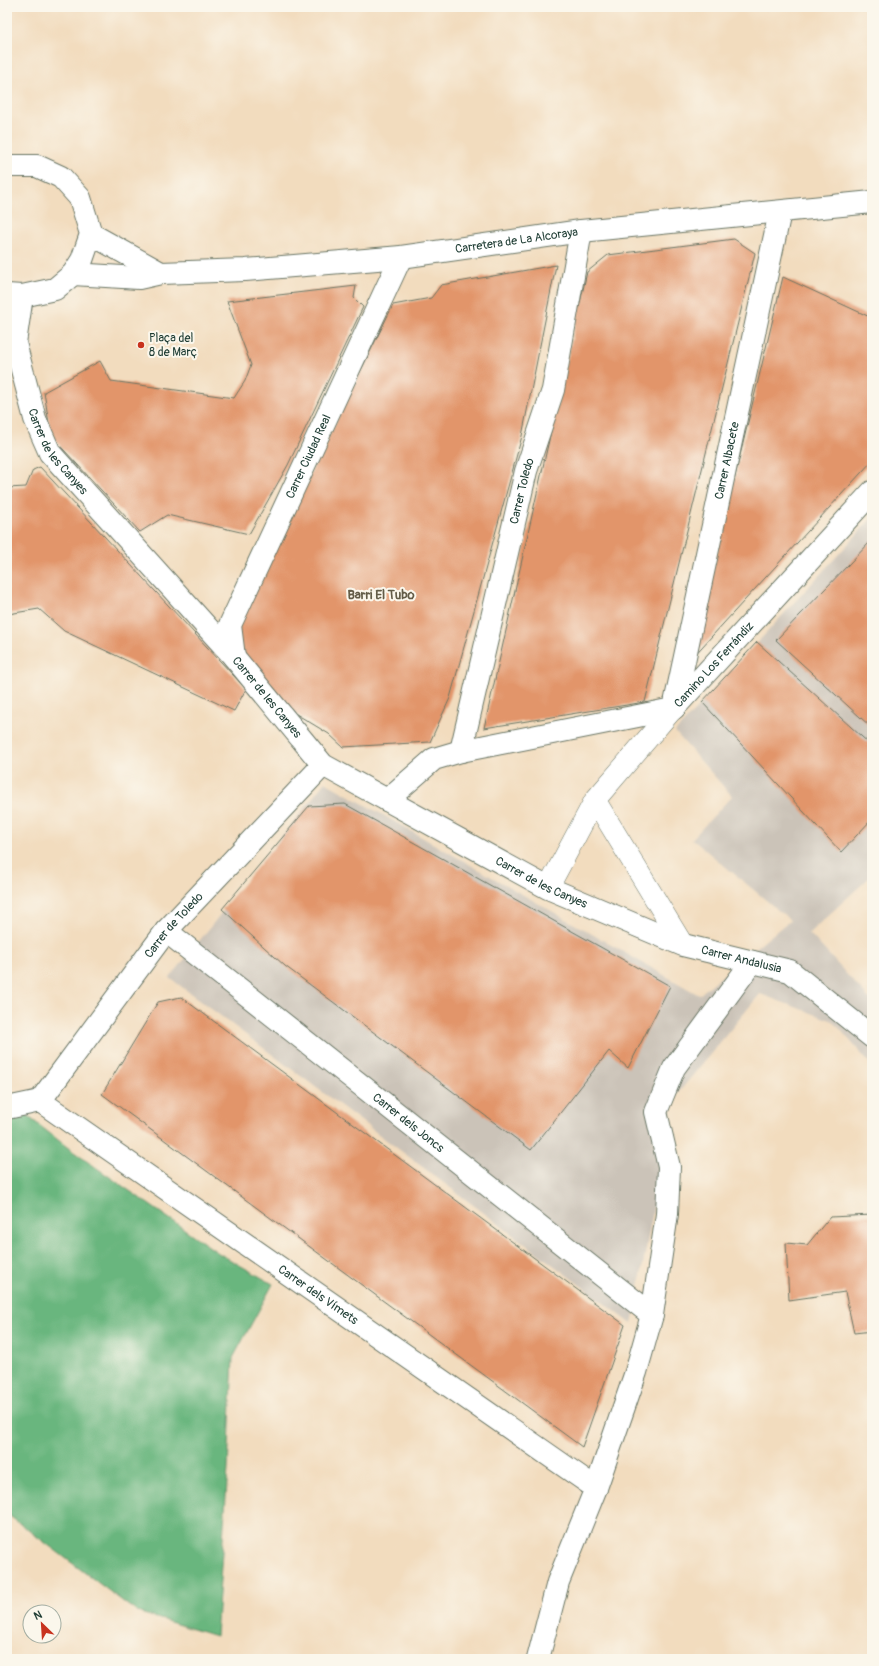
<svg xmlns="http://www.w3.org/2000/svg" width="879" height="1666" font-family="Pangolin,sans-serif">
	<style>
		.industrial { fill: #cbc3b8 }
		.forest { fill: #69b67e; stroke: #447a59 }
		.building { fill: #e2956a }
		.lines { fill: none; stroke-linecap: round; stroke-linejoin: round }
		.pedestrian-casing { stroke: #697564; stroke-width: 22 }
		.minor-casing { stroke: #697564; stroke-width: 24 }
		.tertiary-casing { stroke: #697564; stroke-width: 24 }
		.pedestrian { stroke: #fff; stroke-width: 21 }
		.minor { stroke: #fff; stroke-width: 22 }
		.tertiary { stroke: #fff; stroke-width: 22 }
		.poi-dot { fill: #c8321e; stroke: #fbf7ec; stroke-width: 1.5 }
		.labels { text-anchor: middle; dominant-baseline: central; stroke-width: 4; stroke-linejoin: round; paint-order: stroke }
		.street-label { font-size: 12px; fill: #1f3d34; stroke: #fbf7ec }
		.poi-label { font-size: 12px; fill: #1f3d34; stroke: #fbf7ec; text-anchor: start }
		.neighbourhood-label { font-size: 13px; font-weight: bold; fill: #635c47; stroke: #fbf7ec }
	</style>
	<rect width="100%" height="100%" fill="#fbf7ec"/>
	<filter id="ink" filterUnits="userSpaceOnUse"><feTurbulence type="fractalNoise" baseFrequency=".025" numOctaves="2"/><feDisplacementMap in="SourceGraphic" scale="8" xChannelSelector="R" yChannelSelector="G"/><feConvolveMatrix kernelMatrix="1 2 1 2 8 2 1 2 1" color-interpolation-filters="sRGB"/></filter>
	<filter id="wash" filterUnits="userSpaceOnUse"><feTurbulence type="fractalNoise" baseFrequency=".012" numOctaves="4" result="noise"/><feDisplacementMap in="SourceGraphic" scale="16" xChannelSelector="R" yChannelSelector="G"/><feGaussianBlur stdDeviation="0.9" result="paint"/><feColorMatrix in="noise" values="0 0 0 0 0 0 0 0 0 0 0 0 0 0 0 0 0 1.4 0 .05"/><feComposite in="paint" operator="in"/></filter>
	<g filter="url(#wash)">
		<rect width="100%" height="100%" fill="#f2dcbe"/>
		<!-- industrial -->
		<path class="industrial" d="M 872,518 L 872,875 L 809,933 L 872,1002 L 872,1066 L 833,1021 L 760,994 L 674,1098 L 632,1324 L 170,978 L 325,782 L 699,995 L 790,920 L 692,839 L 732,796 L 675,732 Z"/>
		<!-- forest -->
		<path class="forest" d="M 7,1100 L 71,1150 L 220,1254 L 273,1284 L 233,1358 L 228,1469 L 216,1636 L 137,1612 L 7,1514 Z"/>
		<g id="blocks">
			<!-- building -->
			<path class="building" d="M 734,239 L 755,253 L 645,702 L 484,728 L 587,272 L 608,255 Z
				M 556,265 L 522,436 L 450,698 L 430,742 L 343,747 L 329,734 L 283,706 L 241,656 L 236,625 L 393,305 L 431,298 L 441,285 Z
				M 783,277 L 872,318 L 872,461 L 691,659 Z
				M 356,286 L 354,298 L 363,307 L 288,465 L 249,534 L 167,515 L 140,532 L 51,436 L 44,392 L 100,361 L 111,381 L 234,398 L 245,381 L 251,365 L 227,301 Z
				M 40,467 L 246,689 L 234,711 L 64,631 L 39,609 L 8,614 L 7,488 L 26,487 L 33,470 Z
				M 872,540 L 872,728 L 776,640 Z
				M 757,642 L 872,746 L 872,819 L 841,852 L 702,702 Z
				M 345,804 L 670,986 L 628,1068 L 609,1051 L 531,1150 L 285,966 L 222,909 L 309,806 Z
				M 181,997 L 625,1325 L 582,1447 L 102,1094 L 158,1002 Z
				M 872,1215 L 872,1331 L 854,1333 L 845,1292 L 789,1300 L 786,1243 L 807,1245 L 830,1217 Z"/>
		</g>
	</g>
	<g filter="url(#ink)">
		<use href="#blocks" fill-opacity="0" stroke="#697564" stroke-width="1"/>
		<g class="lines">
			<!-- pedestrian casing -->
			<g class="pedestrian-casing">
				<path id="pedestrian" d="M 595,800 L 683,945
					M 548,888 L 595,800 L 673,709"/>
			</g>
			<!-- minor casing -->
			<g class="minor-casing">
				<g id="minor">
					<path id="s1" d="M 22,296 L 15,343 L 35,419 L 50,453 L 234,657 L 323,765 L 548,888 L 683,945 L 790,971 L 872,1037"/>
					<path id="s2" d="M 234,657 L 230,625 L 401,257"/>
					<path id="s3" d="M 674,708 L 780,212"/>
					<path id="s4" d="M 461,751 L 526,471 L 553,390 L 581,231"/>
					<path id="s5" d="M 387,800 L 434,759 L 461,751 L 673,709 L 872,492"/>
					<path id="s6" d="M 166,931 L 652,1315"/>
					<path id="s7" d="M 40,1101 L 596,1488"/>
					<path id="s8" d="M 40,1101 L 166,931 L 323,765"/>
					<path d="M 7,1108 L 40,1101"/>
					<path d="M 538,1659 L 558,1582 L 596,1488 L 636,1372 L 652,1315 L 667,1214 L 669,1167 L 656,1112 L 674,1068 L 752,962"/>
				</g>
			</g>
			<!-- tertiary casing -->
			<g class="tertiary-casing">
				<g id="tertiary">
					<path d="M 7,166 L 37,166 L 61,177 L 80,198 L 91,234 L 82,260 L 73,274 L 55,289 L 22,296 L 7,295"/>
					<path d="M 91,234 L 161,273"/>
					<path id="s9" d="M 73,274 L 139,278 L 161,273 L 245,270 L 401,257 L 581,231 L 872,202"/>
				</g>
			</g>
			<!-- pedestrian -->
			<use href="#pedestrian" class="pedestrian"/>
			<!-- minor -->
			<use href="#minor" class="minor"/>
			<!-- tertiary -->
			<use href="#tertiary" class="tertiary"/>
		</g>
	</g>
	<!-- markers -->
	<circle class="poi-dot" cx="141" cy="345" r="4"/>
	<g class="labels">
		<!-- street labels -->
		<g class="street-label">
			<text stroke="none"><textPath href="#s9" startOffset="446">Carretera de La Alcoraya</textPath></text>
			<text stroke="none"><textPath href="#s1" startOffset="166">Carrer de les Canyes</textPath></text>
			<text stroke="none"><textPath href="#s2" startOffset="218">Carrer Ciudad Real</textPath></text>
			<text stroke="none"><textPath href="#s3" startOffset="253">Carrer Albacete</textPath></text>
			<text stroke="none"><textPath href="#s4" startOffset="267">Carrer Toledo</textPath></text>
			<text stroke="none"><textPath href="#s5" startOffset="367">Camino Los Ferrándiz</textPath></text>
			<text stroke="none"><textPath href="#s1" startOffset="490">Carrer de les Canyes</textPath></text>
			<text stroke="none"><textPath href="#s1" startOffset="826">Carrer de les Canyes</textPath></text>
			<text stroke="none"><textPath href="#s8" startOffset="221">Carrer de Toledo</textPath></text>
			<text stroke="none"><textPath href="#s1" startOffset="1041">Carrer Andalusia</textPath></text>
			<text stroke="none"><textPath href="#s6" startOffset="309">Carrer dels Joncs</textPath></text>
			<text stroke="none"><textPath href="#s7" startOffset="339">Carrer dels Vímets</textPath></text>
		</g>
		<!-- poi labels -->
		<g class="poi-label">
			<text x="149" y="338">Plaça del<tspan x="149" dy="14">8 de Març</tspan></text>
		</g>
		<!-- neighbourhood labels -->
		<g class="neighbourhood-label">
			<text x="381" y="595">Barri El Tubo</text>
		</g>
	</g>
	<!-- margin -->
	<rect width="879" height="1666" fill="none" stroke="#fbf7ec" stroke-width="24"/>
	<!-- north arrow -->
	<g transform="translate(42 1624) rotate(335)"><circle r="19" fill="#fbf7ec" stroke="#a3ada2"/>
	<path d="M0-3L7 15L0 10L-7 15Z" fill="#c8321e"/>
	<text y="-6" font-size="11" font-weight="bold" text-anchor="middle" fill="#1f3d34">N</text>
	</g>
</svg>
